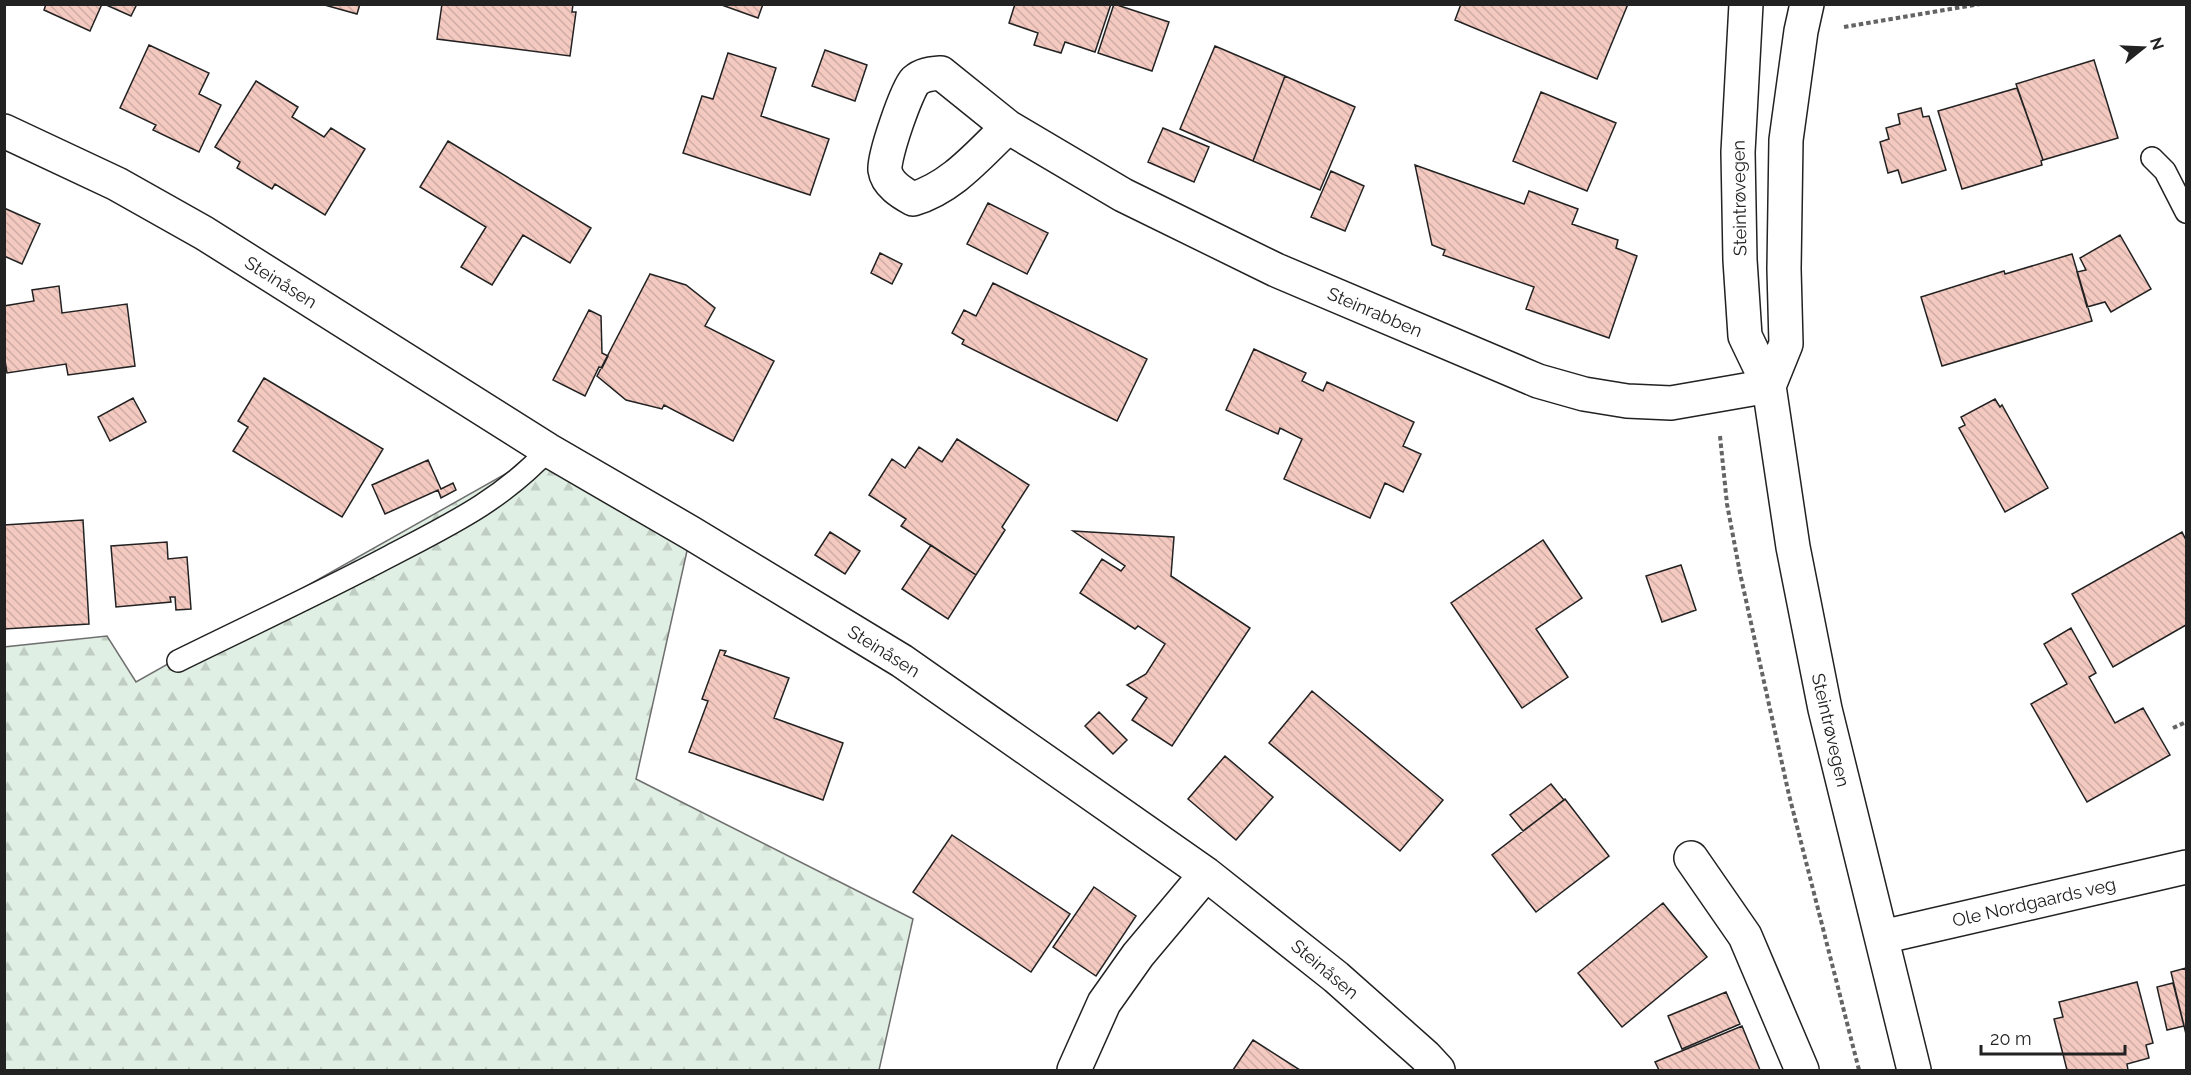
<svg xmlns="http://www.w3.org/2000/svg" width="2191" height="1075" font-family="Raleway,sans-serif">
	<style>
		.forest { fill: url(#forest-firs); stroke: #6f6f6f; stroke-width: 1.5 }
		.building { fill: url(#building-back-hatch); stroke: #222; stroke-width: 1.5 }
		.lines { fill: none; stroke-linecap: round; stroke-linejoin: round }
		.service-casing { stroke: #222; stroke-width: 24 }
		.minor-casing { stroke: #222; stroke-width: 36 }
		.path { stroke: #646464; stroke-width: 4; stroke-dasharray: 4.5 3; stroke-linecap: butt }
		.service { stroke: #fff; stroke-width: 21 }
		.minor { stroke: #fff; stroke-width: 33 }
		.labels { text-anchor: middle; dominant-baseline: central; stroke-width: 4.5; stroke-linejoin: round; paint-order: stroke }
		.street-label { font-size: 18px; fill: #222; stroke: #fff }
	</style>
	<defs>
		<pattern id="forest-firs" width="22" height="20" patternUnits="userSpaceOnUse" patternTransform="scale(1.5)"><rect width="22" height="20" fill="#e0efe3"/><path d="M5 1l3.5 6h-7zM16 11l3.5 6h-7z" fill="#c0cdc2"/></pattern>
		<pattern id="building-back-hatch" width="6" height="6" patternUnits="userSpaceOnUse" patternTransform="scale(1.5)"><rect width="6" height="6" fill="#f3c9c0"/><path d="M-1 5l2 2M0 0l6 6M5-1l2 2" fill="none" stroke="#d0aca5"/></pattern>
	</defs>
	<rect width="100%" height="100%" fill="#fff"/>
	<!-- forest -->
	<path class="forest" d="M 548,450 L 691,533 L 636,779 L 913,919 L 879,1070 L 5,1070 L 4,647 L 107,636 L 136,682 Z"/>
	<!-- building -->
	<path class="building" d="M 46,4 L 102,4 L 90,31 L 44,10 Z
		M 104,4 L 137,4 L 131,16 Z
		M 321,4 L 360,4 L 357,14 Z
		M 442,4 L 573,4 L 572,12 L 576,12 L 570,56 L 437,39 Z
		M 719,4 L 763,4 L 758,18 Z
		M 1015,4 L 1111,4 L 1095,52 L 1065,42 L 1061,53 L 1034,45 L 1038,33 L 1009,23 Z
		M 1114,4 L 1169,22 L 1152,71 L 1098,53 Z
		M 1461,4 L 1628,4 L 1597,79 L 1455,20 Z
		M 149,45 L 209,73 L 199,94 L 221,105 L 199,152 L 153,130 L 156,125 L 120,108 Z
		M 1215,46 L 1285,76 L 1253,161 L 1180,129 Z
		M 825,50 L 867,65 L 855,101 L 812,86 Z
		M 728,53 L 776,68 L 761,116 L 829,139 L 810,195 L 683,153 L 702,96 L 713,99 Z
		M 2094,60 L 2118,138 L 2043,160 L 2016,84 Z
		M 1285,76 L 1355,107 L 1320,190 L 1253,161 Z
		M 256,81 L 298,107 L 292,117 L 324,137 L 331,128 L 365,149 L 325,215 L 275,184 L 272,189 L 237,168 L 240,162 L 215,147 Z
		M 2017,88 L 2043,160 L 2041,161 L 2042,165 L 1962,189 L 1938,111 Z
		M 1541,92 L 1616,123 L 1587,191 L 1513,161 Z
		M 1921,108 L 1923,117 L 1929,116 L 1946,170 L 1902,183 L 1898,170 L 1888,173 L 1880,142 L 1889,139 L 1886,128 L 1900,124 L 1898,114 Z
		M 1163,128 L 1209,147 L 1194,182 L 1148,162 Z
		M 448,141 L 591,228 L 570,263 L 523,235 L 492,285 L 461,267 L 486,227 L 420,187 Z
		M 1415,165 L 1524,204 L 1529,191 L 1578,209 L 1572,224 L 1618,240 L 1616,248 L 1637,256 L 1609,338 L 1526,309 L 1534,287 L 1443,255 L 1445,250 L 1432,245 Z
		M 1331,171 L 1364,186 L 1345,231 L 1311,217 Z
		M 988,203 L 1048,233 L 1027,274 L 967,244 Z
		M 4,208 L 40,224 L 22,264 L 4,256 Z
		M 2120,235 L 2151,289 L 2111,312 L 2105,302 L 2087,307 L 2077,272 L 2086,270 L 2080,258 Z
		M 880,253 L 902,264 L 892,284 L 871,273 Z
		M 2072,254 L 2092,321 L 1942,366 L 1921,297 L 2004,271 L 2005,274 Z
		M 650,274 L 686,285 L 715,308 L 705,326 L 774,361 L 733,441 L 664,405 L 662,409 L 626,400 L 597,376 Z
		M 993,283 L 1147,359 L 1117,421 L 962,344 L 964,340 L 952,333 L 964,310 L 976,316 Z
		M 59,286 L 62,313 L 127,304 L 135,366 L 68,375 L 66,364 L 7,373 L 4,354 L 4,306 L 34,301 L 32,290 Z
		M 589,310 L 601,316 L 602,353 L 608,356 L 602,368 L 599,367 L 585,396 L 553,380 Z
		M 1254,349 L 1306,373 L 1302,381 L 1323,391 L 1327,382 L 1414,422 L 1403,446 L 1421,454 L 1403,492 L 1385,483 L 1370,518 L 1284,479 L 1302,439 L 1280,428 L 1278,434 L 1226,410 Z
		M 264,378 L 383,449 L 342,517 L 233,451 L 248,427 L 238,421 Z
		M 133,398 L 146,422 L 110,441 L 98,417 Z
		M 1995,399 L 2000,407 L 2002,405 L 2048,488 L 2005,512 L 1959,428 L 1965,425 L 1961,417 Z
		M 957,439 L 1029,485 L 1002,527 L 1005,530 L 976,575 L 901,526 L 906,519 L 869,495 L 892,459 L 905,468 L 919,447 L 942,462 Z
		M 428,460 L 441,489 L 453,483 L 456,490 L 441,498 L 438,490 L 385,514 L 372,485 Z
		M 83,520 L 89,624 L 4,629 L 4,525 Z
		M 1073,531 L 1174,537 L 1171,576 L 1250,628 L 1172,746 L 1132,720 L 1147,698 L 1127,685 L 1146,674 L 1165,644 L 1138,626 L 1135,629 L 1080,593 L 1102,559 L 1121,571 L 1125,566 Z
		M 830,532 L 860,551 L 845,574 L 815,555 Z
		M 2182,532 L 2186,540 L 2186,625 L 2113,667 L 2072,594 Z
		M 1543,540 L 1582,598 L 1536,629 L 1568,677 L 1522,708 L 1451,603 Z
		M 167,542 L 168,559 L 187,557 L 191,609 L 176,610 L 175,597 L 170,597 L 171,602 L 116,607 L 111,546 Z
		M 931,545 L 976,575 L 948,619 L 902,589 Z
		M 1681,565 L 1696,610 L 1662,622 L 1646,576 Z
		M 2071,628 L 2096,673 L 2089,677 L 2115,723 L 2143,708 L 2170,755 L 2087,802 L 2031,704 L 2067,684 L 2044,644 Z
		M 720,650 L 726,651 L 724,655 L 789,678 L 774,718 L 843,743 L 823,800 L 689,752 L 708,701 L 702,699 Z
		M 1312,691 L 1443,800 L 1400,851 L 1269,743 Z
		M 1099,712 L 1127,740 L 1113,754 L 1085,726 Z
		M 1225,756 L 1273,797 L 1236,840 L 1188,799 Z
		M 1551,784 L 1564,800 L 1523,831 L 1510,815 Z
		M 1565,799 L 1609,856 L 1536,912 L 1492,855 Z
		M 952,835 L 1070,914 L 1031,972 L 913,892 Z
		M 1094,887 L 1136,916 L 1096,976 L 1053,947 Z
		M 1663,903 L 1707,957 L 1622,1027 L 1578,973 Z
		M 2186,968 L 2186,1034 L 2171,972 Z
		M 2137,982 L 2153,1043 L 2146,1045 L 2149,1058 L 2127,1064 L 2128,1070 L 2067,1070 L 2054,1019 L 2063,1017 L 2059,1002 Z
		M 2173,983 L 2184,1026 L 2167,1030 L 2157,987 Z
		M 1726,992 L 1740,1024 L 1682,1049 L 1668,1016 Z
		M 1742,1026 L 1760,1070 L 1659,1070 L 1655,1062 Z
		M 1253,1040 L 1300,1070 L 1233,1070 Z"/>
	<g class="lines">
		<!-- service casing -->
		<g class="service-casing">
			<path id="service" d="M 2152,158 L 2165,171 L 2186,212
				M 178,661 C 249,626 320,593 390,556 C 449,525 502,500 548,450"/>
		</g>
		<!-- minor casing -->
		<g class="minor-casing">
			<path id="minor" d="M 1746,4 L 1738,152 L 1740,260 L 1745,336 L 1769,386 L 1793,547 L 1825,709 L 1914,1070
				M 1008,127 C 979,154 953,187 913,199 C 902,193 887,184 885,170 C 883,158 907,89 915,81 C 923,74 931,74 941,73 L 1008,127 L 1123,195 L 1276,270 L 1538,381 L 1584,394 L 1627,401 L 1671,403 L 1769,386
				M 4,131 L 117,184 L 204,233 L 548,450 L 691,533 L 902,661 L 1206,874 L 1336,977 L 1425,1056 L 1438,1070
				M 1769,386 L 1786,344 L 1784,269 L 1786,140 L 1801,31 L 1807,4
				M 1691,858 L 1745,936 L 1802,1070
				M 1882,937 L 2186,867
				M 1074,1070 L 1104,1003 L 1138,955 L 1206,874"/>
		</g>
		<!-- path -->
		<path class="path" d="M 1844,27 L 1980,4
			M 1720,436 L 1727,504 L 1740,573 L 1789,795 L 1859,1070
			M 2173,728 L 2186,722"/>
		<!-- service -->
		<use href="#service" class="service"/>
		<!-- minor -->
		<use href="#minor" class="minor"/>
	</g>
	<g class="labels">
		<!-- street labels -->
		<g class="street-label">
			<text transform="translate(1739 198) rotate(-91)">Steintrøvegen</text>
			<text transform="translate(281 282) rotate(32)">Steinåsen</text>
			<text transform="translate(1375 312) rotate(23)">Steinrabben</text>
			<text transform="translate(884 651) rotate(32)">Steinåsen</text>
			<text transform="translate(1831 730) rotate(77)">Steintrøvegen</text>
			<text transform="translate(2034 902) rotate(-13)">Ole Nordgaards veg</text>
			<text transform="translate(1325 969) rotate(40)">Steinåsen</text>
		</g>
	</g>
	<!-- border -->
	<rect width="2191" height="1075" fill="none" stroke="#222222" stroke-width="12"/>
	<!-- north arrow -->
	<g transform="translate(2143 48) rotate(72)" stroke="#ffffff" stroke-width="4.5" paint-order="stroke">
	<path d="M0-4.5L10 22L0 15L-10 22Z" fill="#222222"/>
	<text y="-9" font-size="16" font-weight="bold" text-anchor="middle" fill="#222222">N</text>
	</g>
	<!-- scale -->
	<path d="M1981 1045v9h144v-9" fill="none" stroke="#222222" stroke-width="3"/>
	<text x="1990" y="1045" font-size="18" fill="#222222" stroke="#ffffff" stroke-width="4.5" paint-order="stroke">20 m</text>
</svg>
